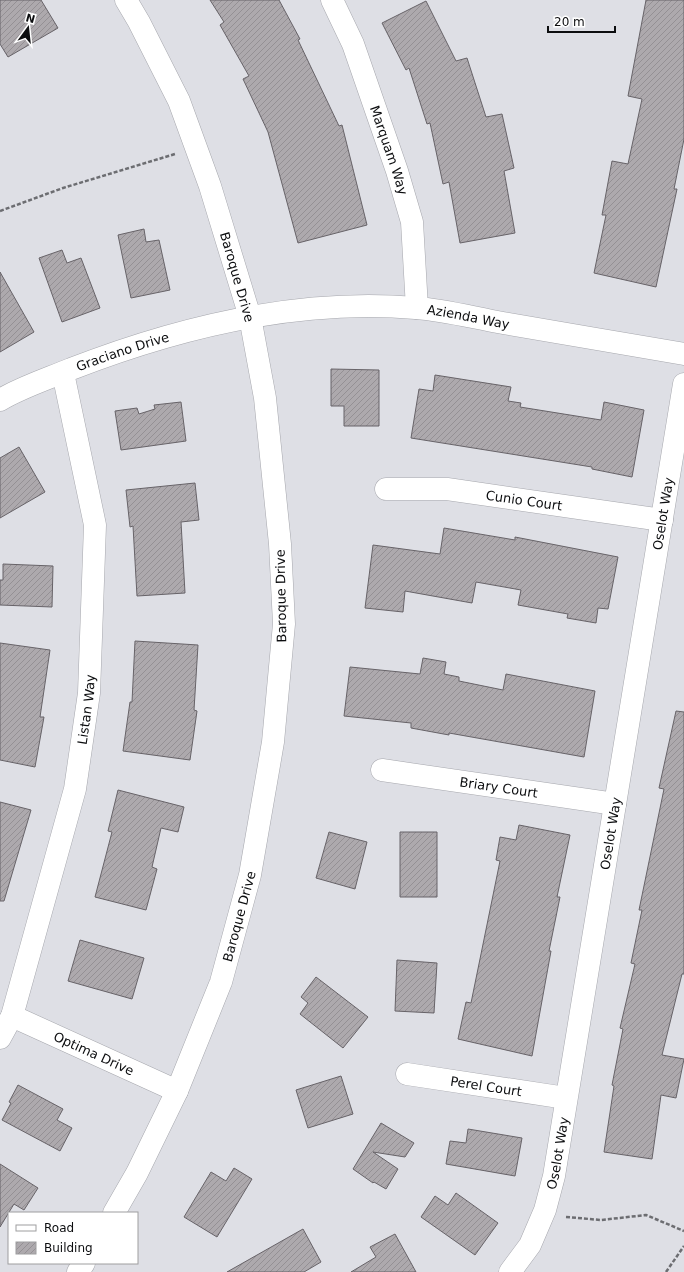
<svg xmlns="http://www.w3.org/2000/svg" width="684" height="1272" font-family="'DejaVu Sans',sans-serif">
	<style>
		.building { fill: url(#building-hatch); stroke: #676368 }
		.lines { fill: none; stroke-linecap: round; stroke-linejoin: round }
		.minor-casing { stroke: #a6a7ad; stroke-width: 23 }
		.path { stroke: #6c6d71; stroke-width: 2.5; stroke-dasharray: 4 2; stroke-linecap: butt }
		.minor { stroke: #fff; stroke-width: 22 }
		.labels { text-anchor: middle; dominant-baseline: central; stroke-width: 3; stroke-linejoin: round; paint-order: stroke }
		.street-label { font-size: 13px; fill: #0c0d0f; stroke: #fff }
	</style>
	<defs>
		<pattern id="building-hatch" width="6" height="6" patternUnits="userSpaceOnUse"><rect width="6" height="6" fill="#ada9ad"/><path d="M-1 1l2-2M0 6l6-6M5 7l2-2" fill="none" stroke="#949094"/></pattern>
	</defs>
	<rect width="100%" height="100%" fill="#dedfe5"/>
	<!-- building -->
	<path class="building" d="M 0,0 L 41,0 L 58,28 L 8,57 L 0,44 Z
		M 210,0 L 279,0 L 300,39 L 298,40 L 339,126 L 342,125 L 367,225 L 298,243 L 268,132 L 243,79 L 249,76 L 220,25 L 224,22 Z
		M 646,0 L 684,0 L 684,139 L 674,189 L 677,189 L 656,287 L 594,273 L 606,215 L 602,215 L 612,161 L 628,164 L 642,99 L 628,96 Z
		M 426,1 L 456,61 L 467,58 L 486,117 L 502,114 L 514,168 L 504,171 L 515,233 L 460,243 L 449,182 L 443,184 L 430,123 L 427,124 L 409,68 L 406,70 L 382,23 Z
		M 144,229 L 146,242 L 159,240 L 170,290 L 131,298 L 118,235 Z
		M 62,250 L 67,263 L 81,258 L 100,308 L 62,322 L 39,258 Z
		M 0,272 L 34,332 L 0,352 Z
		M 331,369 L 379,370 L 379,426 L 344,426 L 344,406 L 331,406 Z
		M 435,375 L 511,387 L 508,401 L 521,403 L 520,407 L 601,420 L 604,402 L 644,410 L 632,477 L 592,469 L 592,467 L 411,438 L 419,389 L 433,391 Z
		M 181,402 L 186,441 L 121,450 L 115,411 L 137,408 L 139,414 L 155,409 L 154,405 Z
		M 19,447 L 45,492 L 0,518 L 0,458 Z
		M 195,483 L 199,520 L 181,522 L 185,593 L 137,596 L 133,526 L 130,527 L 126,490 Z
		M 444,528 L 515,540 L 515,537 L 618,557 L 608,609 L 598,608 L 596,623 L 567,618 L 568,614 L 518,605 L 521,590 L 476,582 L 472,603 L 405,591 L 403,612 L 365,608 L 373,545 L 440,554 Z
		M 3,564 L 53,566 L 52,607 L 0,605 L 0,580 L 3,580 Z
		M 135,641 L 198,645 L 194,710 L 197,711 L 190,760 L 123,751 L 130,702 L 132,702 Z
		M 0,643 L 50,650 L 40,717 L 44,717 L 35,767 L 0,760 Z
		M 423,658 L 446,662 L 444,674 L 459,677 L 459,681 L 503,690 L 506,674 L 595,691 L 584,757 L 449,733 L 449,735 L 411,728 L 411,723 L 344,716 L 350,667 L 420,674 Z
		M 676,711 L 684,712 L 684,974 L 682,974 L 662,1055 L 684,1059 L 676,1098 L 661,1095 L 652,1159 L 604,1152 L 614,1086 L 612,1085 L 623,1029 L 620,1028 L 635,964 L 631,963 L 642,910 L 639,910 L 664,789 L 659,788 Z
		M 118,790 L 184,807 L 178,832 L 161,828 L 152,867 L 157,869 L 146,910 L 95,897 L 112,832 L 108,831 Z
		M 0,802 L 31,810 L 4,901 L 0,901 Z
		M 519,825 L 570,835 L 557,897 L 560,897 L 549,951 L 551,951 L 532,1056 L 458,1039 L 466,1002 L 471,1003 L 500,861 L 496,860 L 500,837 L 516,840 Z
		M 329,832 L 367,842 L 355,889 L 316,878 Z
		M 400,832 L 437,832 L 437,897 L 400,897 Z
		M 80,940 L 144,958 L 132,999 L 68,981 Z
		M 397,960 L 437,963 L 434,1013 L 395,1011 Z
		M 316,977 L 368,1017 L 343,1048 L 300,1014 L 308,1003 L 301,997 Z
		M 341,1076 L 353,1114 L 308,1128 L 296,1090 Z
		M 18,1085 L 63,1109 L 57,1120 L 72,1128 L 60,1151 L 2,1120 L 11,1103 L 9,1102 Z
		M 381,1123 L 414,1143 L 405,1157 L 373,1152 L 398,1169 L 386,1189 L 374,1182 L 373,1183 L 353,1169 Z
		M 468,1129 L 522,1138 L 515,1176 L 446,1164 L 450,1141 L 466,1143 Z
		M 0,1164 L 38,1188 L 24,1210 L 14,1204 L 0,1227 Z
		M 234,1168 L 252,1179 L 217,1237 L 184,1217 L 211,1172 L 226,1181 Z
		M 456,1193 L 498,1223 L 475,1255 L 421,1217 L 435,1196 L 448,1205 Z
		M 303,1229 L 321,1262 L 304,1272 L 227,1272 Z
		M 395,1234 L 416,1272 L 351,1272 L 376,1257 L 370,1247 Z"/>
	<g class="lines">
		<!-- minor casing -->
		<g class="minor-casing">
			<g id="minor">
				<path id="s1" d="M 332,0 L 353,44 L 397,171 L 412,222 L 417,308"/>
				<path id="s2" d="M 0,400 C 22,387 47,379 71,369 C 179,327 300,298 416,308 C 445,310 474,318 503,323 C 563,333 624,344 684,354"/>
				<path id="s3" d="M 386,489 L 447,489 L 662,520"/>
				<path id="s4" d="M 382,770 L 615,804"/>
				<path id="s5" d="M 12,1016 L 177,1091"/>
				<path id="s6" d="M 0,1038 L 12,1016 L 75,789 L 89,693 L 95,525 L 63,373"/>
				<path id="s7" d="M 407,1074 L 566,1098"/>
				<path id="s8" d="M 114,1213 L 137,1173 L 177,1091 L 221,982 L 250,875 L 273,742 L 284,624 L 280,544 L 265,398 L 250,317 L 210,186 L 179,101 L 139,22 L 126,0"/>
				<path d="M 78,1272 L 84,1263"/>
				<path id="s9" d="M 510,1272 L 530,1245 L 545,1210 L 554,1176 L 684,384"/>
			</g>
		</g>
		<!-- path -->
		<path class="path" d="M 0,211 L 63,188 L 175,154
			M 566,1217 L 601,1220 L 646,1215 L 684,1231
			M 666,1272 L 684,1246"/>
		<!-- minor -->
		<use href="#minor" class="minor"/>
	</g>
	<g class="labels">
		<!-- street labels -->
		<g class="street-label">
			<text stroke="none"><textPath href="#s1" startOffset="161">Marquam Way</textPath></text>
			<text transform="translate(237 277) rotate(74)">Baroque Drive</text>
			<text stroke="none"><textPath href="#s2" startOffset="484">Azienda Way</textPath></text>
			<text stroke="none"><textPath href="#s2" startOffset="132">Graciano Drive</textPath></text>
			<text stroke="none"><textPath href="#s3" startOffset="139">Cunio Court</textPath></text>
			<text stroke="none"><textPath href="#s9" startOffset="778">Oselot Way</textPath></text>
			<text transform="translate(281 596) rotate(-91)">Baroque Drive</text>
			<text stroke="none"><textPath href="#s6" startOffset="341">Listan Way</textPath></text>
			<text stroke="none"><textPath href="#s4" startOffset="118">Briary Court</textPath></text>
			<text stroke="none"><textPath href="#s9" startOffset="454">Oselot Way</textPath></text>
			<text stroke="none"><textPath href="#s8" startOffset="323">Baroque Drive</textPath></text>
			<text stroke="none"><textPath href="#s5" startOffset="90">Optima Drive</textPath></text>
			<text stroke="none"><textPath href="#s7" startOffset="80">Perel Court</textPath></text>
			<text stroke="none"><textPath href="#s9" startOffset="130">Oselot Way</textPath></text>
		</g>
	</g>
	<!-- legend -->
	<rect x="8" y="1212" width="130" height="52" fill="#ffffff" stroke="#9e9e9f"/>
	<rect x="16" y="1225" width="20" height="6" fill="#ffffff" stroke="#9e9e9f"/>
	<text x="44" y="1232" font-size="12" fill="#0c0d0f">Road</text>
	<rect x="16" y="1242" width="20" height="12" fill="url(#building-hatch)" stroke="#9e9e9f"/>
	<text x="44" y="1252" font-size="12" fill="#0c0d0f">Building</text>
	<!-- north arrow -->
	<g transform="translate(28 28) rotate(15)" stroke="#ffffff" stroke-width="3" paint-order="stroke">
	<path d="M0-3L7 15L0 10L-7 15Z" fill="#0c0d0f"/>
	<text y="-6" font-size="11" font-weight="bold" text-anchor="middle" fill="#0c0d0f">N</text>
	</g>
	<!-- scale -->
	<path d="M548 26v6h67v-6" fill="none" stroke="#0c0d0f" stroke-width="2"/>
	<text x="554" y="26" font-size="12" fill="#0c0d0f" stroke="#ffffff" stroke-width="3" paint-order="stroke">20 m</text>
</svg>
